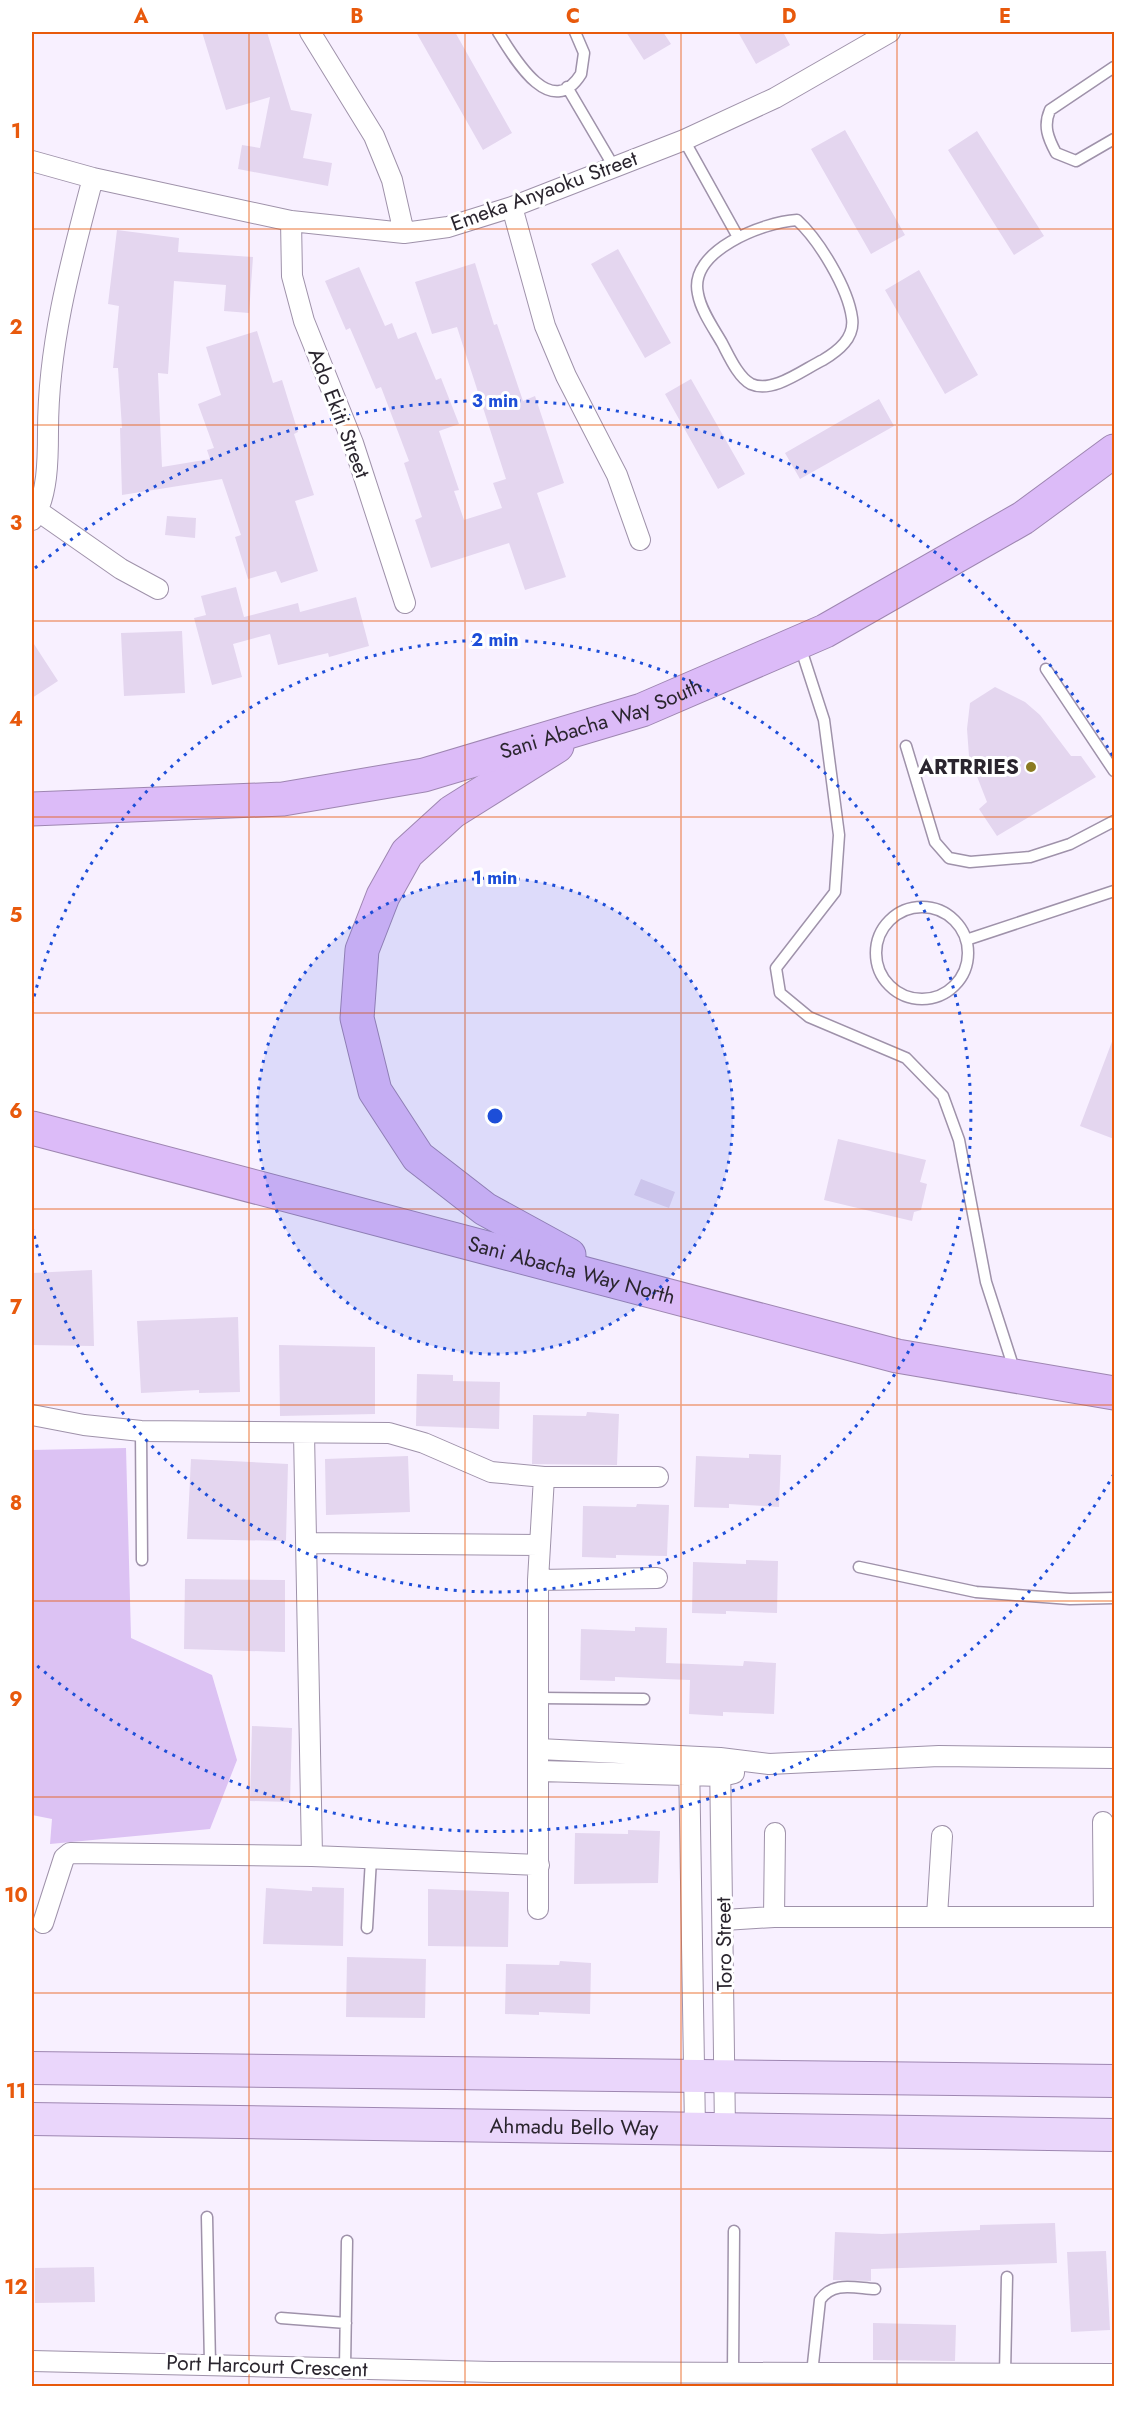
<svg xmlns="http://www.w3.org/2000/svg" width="1146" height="2418" font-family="Jost,sans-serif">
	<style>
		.green { fill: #dcc2f3 }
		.building { fill: #e4d6ef }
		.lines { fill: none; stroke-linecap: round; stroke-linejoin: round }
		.service-casing { stroke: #9f92aa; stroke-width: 13 }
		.minor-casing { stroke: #9f92aa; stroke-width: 22 }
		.primary-casing { stroke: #9e86b1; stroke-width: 34 }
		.motorway-casing { stroke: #9e86b1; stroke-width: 35 }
		.service { stroke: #fff; stroke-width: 10 }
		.minor { stroke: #fff; stroke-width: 20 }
		.primary { stroke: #ead6fb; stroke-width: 32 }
		.motorway { stroke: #dcbbf8; stroke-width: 33 }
		.grid { fill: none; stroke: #e8590c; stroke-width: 1.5; stroke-opacity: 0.55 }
		.ring { fill: none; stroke: #1d4ed8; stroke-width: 3; stroke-dasharray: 3 6 }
		.poi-dot { fill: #8b7b21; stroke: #fff; stroke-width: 2 }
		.labels { text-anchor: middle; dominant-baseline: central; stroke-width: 6; stroke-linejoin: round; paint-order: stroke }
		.street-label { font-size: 21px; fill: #2a252e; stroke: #fff }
		.poi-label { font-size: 21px; font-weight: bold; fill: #2a252e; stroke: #fff; text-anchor: end }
		.centre { fill: #1d4ed8; stroke: #fff; stroke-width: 3 }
		.ring-label { font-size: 18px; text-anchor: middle; font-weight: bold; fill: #1d4ed8; stroke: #fff; stroke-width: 6; stroke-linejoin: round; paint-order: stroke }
		.neatline { fill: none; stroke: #e8590c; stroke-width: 2 }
		.grid-label { font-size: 20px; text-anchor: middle; font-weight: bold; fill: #e8590c }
	</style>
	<rect width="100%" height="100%" fill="#f8f0ff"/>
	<!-- green -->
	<path class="green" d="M 126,1448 L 131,1638 L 212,1675 L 237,1760 L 210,1829 L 50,1844 L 52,1819 L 32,1815 L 32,1450 Z"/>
	<!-- building -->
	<path class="building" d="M 202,32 L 267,32 L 291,110 L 312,114 L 303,158 L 332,163 L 328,186 L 238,169 L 242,145 L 260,148 L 270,97 L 226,110 Z
		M 416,32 L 455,32 L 512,133 L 483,150 Z
		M 626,32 L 663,32 L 671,44 L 644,60 Z
		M 738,32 L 783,32 L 790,45 L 756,64 Z
		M 845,130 L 905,235 L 871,254 L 811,149 Z
		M 977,131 L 1044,236 L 1014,255 L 948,150 Z
		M 117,230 L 179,238 L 178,252 L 253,257 L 249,313 L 224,311 L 226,285 L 174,281 L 168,374 L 158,373 L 162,467 L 210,459 L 207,450 L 214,448 L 198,404 L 221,395 L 206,347 L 257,331 L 273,383 L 282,380 L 298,432 L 294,434 L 314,495 L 295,501 L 318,571 L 281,583 L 276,571 L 248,579 L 235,537 L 241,535 L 222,479 L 122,495 L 120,428 L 122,428 L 118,368 L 113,368 L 119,306 L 108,304 Z
		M 618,249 L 671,343 L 645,358 L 591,264 Z
		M 475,263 L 494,325 L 497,324 L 523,401 L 535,396 L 564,483 L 537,493 L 566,577 L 525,590 L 509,543 L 431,568 L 415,520 L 422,517 L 404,463 L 409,461 L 381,387 L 376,389 L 350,328 L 346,330 L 325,281 L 359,267 L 385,326 L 392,323 L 398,339 L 416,332 L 436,380 L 441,378 L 459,424 L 439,431 L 459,490 L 454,491 L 464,520 L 502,508 L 493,483 L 506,479 L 457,327 L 432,334 L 415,282 Z
		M 919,270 L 978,375 L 945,394 L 885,290 Z
		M 691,379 L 745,474 L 718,489 L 665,394 Z
		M 879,399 L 894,426 L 800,479 L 785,453 Z
		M 167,516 L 196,518 L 195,538 L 165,535 Z
		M 236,587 L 244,617 L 298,603 L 300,612 L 356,597 L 369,646 L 329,657 L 328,653 L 278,665 L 270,634 L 233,644 L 242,677 L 212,685 L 194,618 L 206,615 L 201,596 Z
		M 182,631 L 185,693 L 124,696 L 121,633 Z
		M 32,641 L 58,681 L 32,698 Z
		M 995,687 L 1025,702 L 1040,715 L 1071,756 L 1081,756 L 1096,777 L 997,836 L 979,809 L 987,802 L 969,756 L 967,729 L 970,703 Z
		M 1113,1039 L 1114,1039 L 1114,1139 L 1080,1126 Z
		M 838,1139 L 926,1160 L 920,1182 L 927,1184 L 921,1210 L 914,1212 L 912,1221 L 824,1200 Z
		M 641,1179 L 675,1192 L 669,1208 L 634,1195 Z
		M 92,1270 L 94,1346 L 32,1345 L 32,1273 Z
		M 238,1317 L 240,1392 L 199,1393 L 199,1390 L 141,1393 L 137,1321 Z
		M 279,1345 L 375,1347 L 375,1414 L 280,1416 Z
		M 417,1374 L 453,1375 L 453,1381 L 500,1382 L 499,1429 L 416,1426 Z
		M 587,1412 L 619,1414 L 617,1465 L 532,1464 L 533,1415 L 586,1416 Z
		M 749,1454 L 781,1455 L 779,1507 L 729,1504 L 729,1508 L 694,1507 L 696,1456 L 749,1458 Z
		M 408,1456 L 410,1512 L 326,1515 L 325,1459 Z
		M 191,1459 L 288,1464 L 286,1541 L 187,1539 Z
		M 637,1504 L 669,1505 L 667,1556 L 616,1555 L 616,1558 L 582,1557 L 583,1506 L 636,1507 Z
		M 746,1560 L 778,1561 L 777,1613 L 726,1611 L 726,1614 L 692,1613 L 693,1562 L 746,1564 Z
		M 185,1579 L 285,1580 L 285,1652 L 184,1649 Z
		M 635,1627 L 667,1628 L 666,1663 L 743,1666 L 744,1661 L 776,1663 L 774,1714 L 723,1712 L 723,1716 L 689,1714 L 690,1680 L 615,1677 L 615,1681 L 580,1680 L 581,1629 L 635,1631 Z
		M 252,1726 L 292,1728 L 290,1802 L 250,1801 Z
		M 628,1830 L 660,1831 L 658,1883 L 574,1884 L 575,1833 L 628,1834 Z
		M 312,1887 L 344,1888 L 343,1946 L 263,1944 L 266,1888 L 312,1891 Z
		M 428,1889 L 509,1892 L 508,1947 L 428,1946 Z
		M 347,1957 L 426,1959 L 425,2018 L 346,2017 Z
		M 560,1961 L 591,1963 L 590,2014 L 539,2012 L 539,2015 L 505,2014 L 506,1964 L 559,1965 Z
		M 1055,2223 L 1057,2263 L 871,2269 L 871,2281 L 833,2280 L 835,2232 L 882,2234 L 980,2230 L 980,2225 Z
		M 1106,2251 L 1110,2330 L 1071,2332 L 1067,2252 Z
		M 94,2267 L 95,2302 L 35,2303 L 35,2268 Z
		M 873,2323 L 956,2325 L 955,2361 L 873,2360 Z"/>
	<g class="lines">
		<!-- service casing -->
		<g class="service-casing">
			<path id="service" d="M 498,32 C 514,58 551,122 581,74 L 584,53 L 575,32
				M 1114,67 L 1050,110 C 1043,126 1048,138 1056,153 L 1076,161 L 1114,139
				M 567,87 L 614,167
				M 684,140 L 738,237
				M 797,220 C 819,240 848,288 852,318 C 855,338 838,351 823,360 C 804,369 773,394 751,384 C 738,377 729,356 722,343 C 714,329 701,311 698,294 C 688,251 763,222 797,220 Z
				M 800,646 L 824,720 L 839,835 L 835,892 L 776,968 L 780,993 L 809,1017 L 906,1058 L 943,1096 L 959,1140 L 986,1282 L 1015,1372
				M 1046,669 L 1114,771
				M 906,746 L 935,842 L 949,858 L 970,862 L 1030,857 L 1070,844 L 1114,821
				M876 953a46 46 0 1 1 92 0a46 46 0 1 1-92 0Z
				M 966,940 L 1114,891
				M 141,1431 L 142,1560
				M 859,1567 L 976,1592 L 1070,1599 L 1114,1598
				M 539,1698 L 644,1699
				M 367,1928 L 371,1859
				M 207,2217 L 210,2364
				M 281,2318 L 346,2323
				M 345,2368 L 347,2241
				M 733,2373 L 734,2231
				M 812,2373 L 820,2300 C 833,2281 854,2288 875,2289
				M 1005,2374 L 1007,2277"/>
		</g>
		<!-- minor casing -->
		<g class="minor-casing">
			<path id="minor" d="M 310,32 L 374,136 L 392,180 L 404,233
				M 32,161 L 93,178 L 291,221 L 404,233 L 448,227 L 512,207 L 684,140 L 775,98 L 890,32
				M 512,207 L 545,326 L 566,376 L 617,475 L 640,540
				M 291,221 L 292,276 L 304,321 L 353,443 L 405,603
				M 38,511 L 121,569 L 158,589
				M 32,520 C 48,498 48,458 48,431 C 48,344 71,261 93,178
				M 32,1415 L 84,1425 L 141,1431 L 389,1433 L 424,1443 L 491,1472 L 544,1477 L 658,1477
				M 304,1433 L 312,1856
				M 306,1543 L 539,1545
				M 538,1580 L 657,1578
				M 539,1749 L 720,1758 L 769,1764 L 939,1756 L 1114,1758
				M 689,1758 L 695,2129
				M 720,1758 L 725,2130
				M 540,1771 L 722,1776 L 734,1773
				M 1103,1822 L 1104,1917
				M 538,1909 L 538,1580 L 544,1477
				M 937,1916 L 942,1836
				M 774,1917 L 775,1833
				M 724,1920 L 774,1917 L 1114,1917
				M 43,1923 L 64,1858 L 70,1853 L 312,1856 L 539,1865
				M 32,2361 L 492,2372 L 1114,2374"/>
		</g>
		<!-- primary casing -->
		<g class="primary-casing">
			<g id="primary">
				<path d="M 32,2068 L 1114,2081"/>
				<path id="s1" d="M 32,2119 L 1114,2135"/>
			</g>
		</g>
		<!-- motorway casing -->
		<g class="motorway-casing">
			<g id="motorway">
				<path d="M 557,746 L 452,812 L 407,853 L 383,896 L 362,950 L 357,1018 L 375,1091 L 418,1157 L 485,1209 L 569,1255"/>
				<path id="s2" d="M 32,809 L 283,799 L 424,775 L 642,710 L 825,631 L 1023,518 L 1114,451"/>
				<path id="s3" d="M 32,1128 L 897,1356 L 1114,1393"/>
			</g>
		</g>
		<!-- service -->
		<use href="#service" class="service"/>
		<!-- minor -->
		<use href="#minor" class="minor"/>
		<!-- primary -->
		<use href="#primary" class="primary"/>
		<!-- motorway -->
		<use href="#motorway" class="motorway"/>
	</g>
	<!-- grid -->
	<path class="grid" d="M 249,32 L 249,2386M 465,32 L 465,2386M 681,32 L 681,2386M 897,32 L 897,2386M 32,229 L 1114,229M 32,425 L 1114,425M 32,621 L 1114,621M 32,817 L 1114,817M 32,1013 L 1114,1013M 32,1209 L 1114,1209M 32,1405 L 1114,1405M 32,1601 L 1114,1601M 32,1797 L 1114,1797M 32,1993 L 1114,1993M 32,2189 L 1114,2189"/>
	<!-- distance rings -->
	<circle cx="495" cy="1116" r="238" fill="#1d4ed8" fill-opacity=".12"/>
	<g class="ring">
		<circle cx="495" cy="1116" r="238"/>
		<path d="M32 1005A476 476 0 1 1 32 1227"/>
		<path d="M1114 1474A715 715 0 0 1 35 1664M35 568A715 715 0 0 1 1114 758"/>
	</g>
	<!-- markers -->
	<circle class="poi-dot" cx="1031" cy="767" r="6"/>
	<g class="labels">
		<!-- street labels -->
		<g class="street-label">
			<text transform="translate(544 191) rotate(-20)">Emeka Anyaoku Street</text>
			<text transform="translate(339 413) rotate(69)">Ado Ekiti Street</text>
			<text stroke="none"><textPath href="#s2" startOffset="580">Sani Abacha Way South</textPath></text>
			<text stroke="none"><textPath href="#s3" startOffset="558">Sani Abacha Way North</textPath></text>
			<text transform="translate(724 1944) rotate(-91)">Toro Street</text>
			<text stroke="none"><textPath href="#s1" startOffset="542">Ahmadu Bello Way</textPath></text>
			<text transform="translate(267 2366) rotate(2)">Port Harcourt Crescent</text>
		</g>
		<!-- poi labels -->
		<g class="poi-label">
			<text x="1019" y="767">ARTRRIES</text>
		</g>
	</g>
	<circle cx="495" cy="1116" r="9" class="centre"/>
	<g class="ring-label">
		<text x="495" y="407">3 min</text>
		<text x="495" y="646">2 min</text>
		<text x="495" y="884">1 min</text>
	</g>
	<!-- border -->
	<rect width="1146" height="2418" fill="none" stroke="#ffffff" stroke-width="66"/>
	<rect x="33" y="33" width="1080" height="2352" class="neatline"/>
	<g class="grid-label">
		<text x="141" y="23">A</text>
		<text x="357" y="23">B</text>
		<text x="573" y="23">C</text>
		<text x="789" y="23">D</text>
		<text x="1005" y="23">E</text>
		<text x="16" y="138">1</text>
		<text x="16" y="334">2</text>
		<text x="16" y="530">3</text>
		<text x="16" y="726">4</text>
		<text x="16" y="922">5</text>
		<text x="16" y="1118">6</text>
		<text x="16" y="1314">7</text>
		<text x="16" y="1510">8</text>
		<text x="16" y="1706">9</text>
		<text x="16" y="1902">10</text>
		<text x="16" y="2098">11</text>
		<text x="16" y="2294">12</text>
	</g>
</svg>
